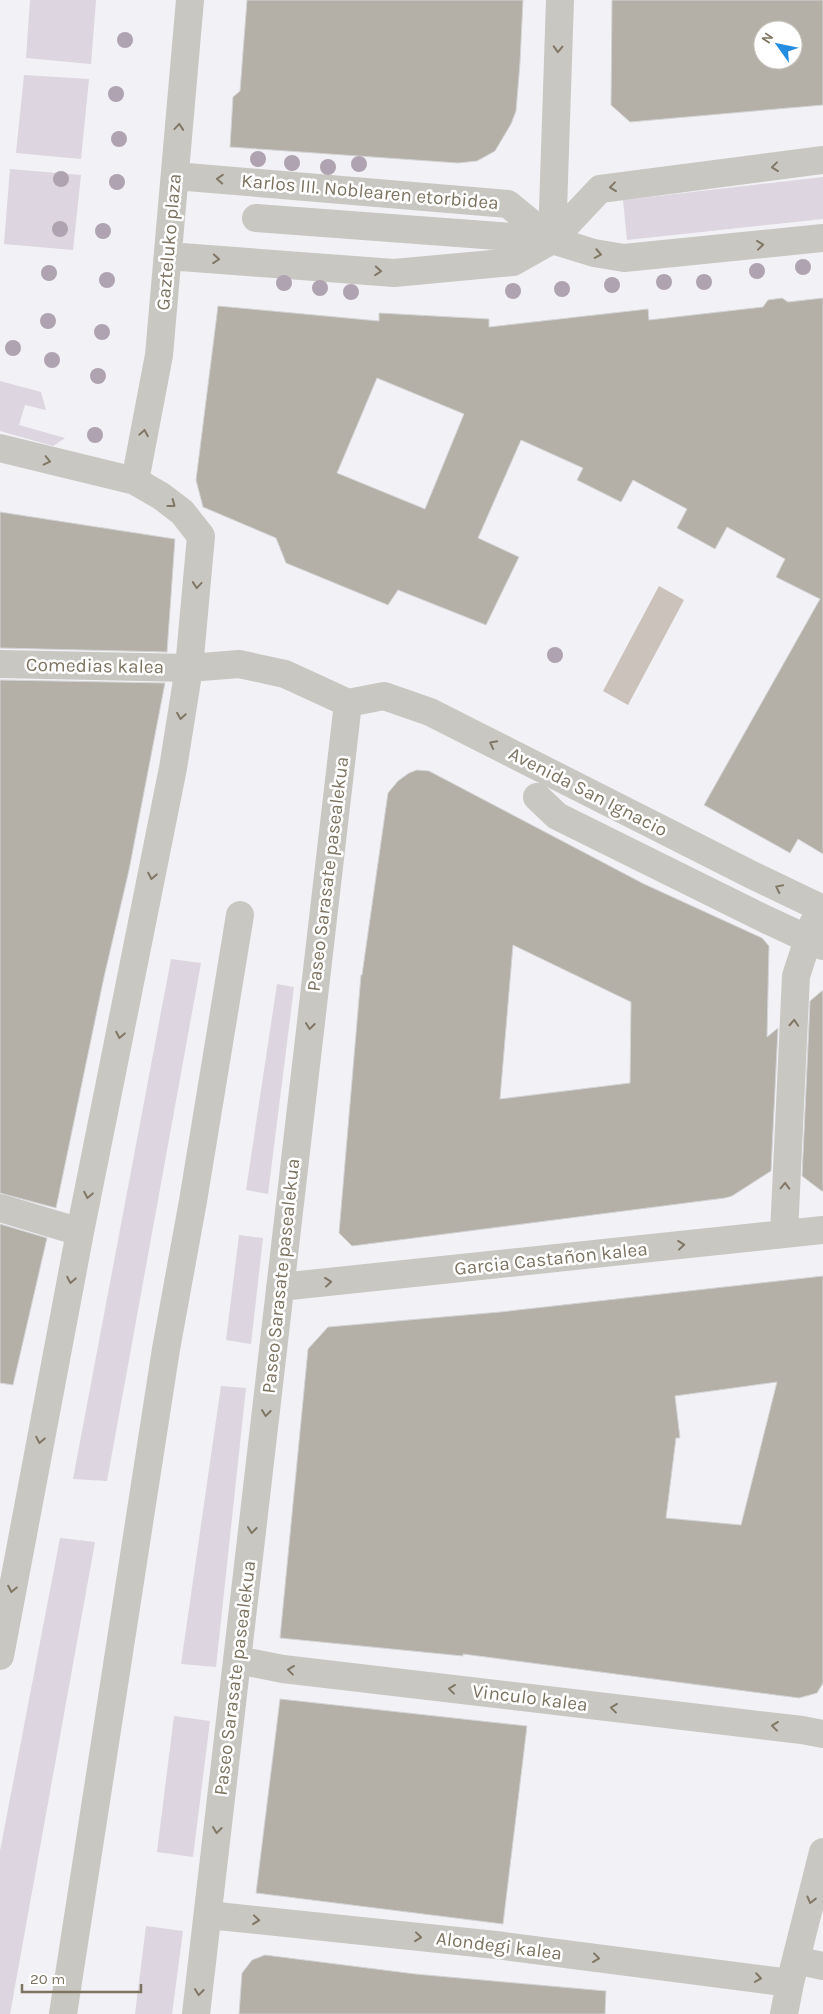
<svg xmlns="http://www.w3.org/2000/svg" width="823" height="2014" font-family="Karla,sans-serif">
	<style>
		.green { fill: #ddd5df }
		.water { fill: #cbc2bb }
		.building { fill: #b4b0a7; stroke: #d4d4d6; fill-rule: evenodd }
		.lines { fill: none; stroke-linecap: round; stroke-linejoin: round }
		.minor { stroke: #c9c7c2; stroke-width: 28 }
		.tree { fill: #afa3b1 }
		.oneway { stroke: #807765 }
		.labels { text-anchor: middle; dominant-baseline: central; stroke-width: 5; stroke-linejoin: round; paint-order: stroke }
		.street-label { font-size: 19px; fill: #7c7360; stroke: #fff }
	</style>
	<rect width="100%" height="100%" fill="#f2f1f5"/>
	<!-- green -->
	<path class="green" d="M 30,0 L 96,0 L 91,64 L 26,58 Z
		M 24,75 L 89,79 L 81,159 L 16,153 Z
		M 10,169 L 81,175 L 73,250 L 4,244 Z
		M 823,177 L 823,219 L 627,240 L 623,200 Z
		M 0,381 L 41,392 L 46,410 L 25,405 L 19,425 L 65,438 L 53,446 L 0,431 Z
		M 171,959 L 201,963 L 107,1481 L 73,1479 Z
		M 277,984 L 294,987 L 268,1194 L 246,1190 Z
		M 239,1235 L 263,1238 L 251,1344 L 226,1340 Z
		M 221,1386 L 246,1388 L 216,1667 L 181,1664 Z
		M 60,1538 L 95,1542 L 10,2014 L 0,2014 L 0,1851 Z
		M 174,1716 L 210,1721 L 193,1857 L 157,1852 Z
		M 146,1926 L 183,1931 L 172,2014 L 135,2014 Z"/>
	<!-- water -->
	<path class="water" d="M 659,586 L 684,600 L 628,705 L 603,691 Z"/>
	<!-- building -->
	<path class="building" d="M 247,0 L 523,0 L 520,63 L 516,111 L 511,124 L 495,151 L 477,161 L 458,163 L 230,147 L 233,97 L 240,91 Z
		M 612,0 L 823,0 L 823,105 L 630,122 L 611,105 ZM 763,30 L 793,30 L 793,60 L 763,60 Z
		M 782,298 L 788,302 L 823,298 L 823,854 L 798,839 L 790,853 L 704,805 L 820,599 L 776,577 L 785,559 L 727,527 L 715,549 L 677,528 L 687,509 L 633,480 L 621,502 L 577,480 L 583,468 L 521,440 L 478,538 L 519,557 L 486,625 L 398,590 L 388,605 L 286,563 L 276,538 L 203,507 L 196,480 L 218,306 L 379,321 L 379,313 L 489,319 L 489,327 L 648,309 L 649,320 L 763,307 L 768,300 ZM 377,378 L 464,414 L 425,509 L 337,473 Z
		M 0,512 L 175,539 L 167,652 L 0,648 Z
		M 0,680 L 165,683 L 129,870 L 104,977 L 56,1208 L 0,1193 Z
		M 417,770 L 429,771 L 644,884 L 762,938 L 769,946 L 767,1037 L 778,1028 L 771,1171 L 732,1196 L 725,1198 L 352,1246 L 339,1233 L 361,975 L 362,975 L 388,793 L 398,781 L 409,773 ZM 513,945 L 631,1002 L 630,1083 L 500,1099 Z
		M 823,990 L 823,1192 L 802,1176 L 810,1001 Z
		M 0,1224 L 47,1238 L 13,1385 L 0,1383 Z
		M 823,1276 L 823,1683 L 817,1693 L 799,1698 L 463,1654 L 463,1656 L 280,1638 L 308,1349 L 328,1327 L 500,1312 ZM 777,1382 L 741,1525 L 666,1518 L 676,1438 L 680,1438 L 675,1396 Z
		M 280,1699 L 527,1726 L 503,1924 L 256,1893 Z
		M 265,1955 L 415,1974 L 606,1991 L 605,2014 L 239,2014 L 242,1973 L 252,1960 Z"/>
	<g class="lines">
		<!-- minor -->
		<path class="minor" d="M 175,176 L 508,204 L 552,240 L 594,253 L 624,258 L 823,238
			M 256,218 L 552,240
			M 552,240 L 560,0
			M 168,256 L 394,273 L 513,262 L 552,240 L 600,189 L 823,160
			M 0,448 L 135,481 L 161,496 L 182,512 L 201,536 L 189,668 L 173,768 L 80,1232 L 0,1656
			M 135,481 L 159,355 L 190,0
			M 0,664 L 189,668 L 239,664 L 285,674 L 348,703
			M 348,703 L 384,696 L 430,712 L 752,875 L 823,909
			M 537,797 L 557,816 L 767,920 L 823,946
			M 0,1208 L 80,1232
			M 784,1234 L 796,976 L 813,924
			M 280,1287 L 823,1230
			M 237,1660 L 283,1669 L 802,1730 L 823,1734
			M 208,1915 L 496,1945 L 790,1983
			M 796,1960 L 823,1966
			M 63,2014 L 166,1349 L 193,1201 L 240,915
			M 196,2014 L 348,703
			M 784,2014 L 790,1983 L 823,1852"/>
	</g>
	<!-- trees -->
	<g class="tree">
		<circle cx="125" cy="40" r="8"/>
		<circle cx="116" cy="94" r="8"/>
		<circle cx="119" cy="139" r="8"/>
		<circle cx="258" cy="159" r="8"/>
		<circle cx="292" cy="163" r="8"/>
		<circle cx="359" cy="164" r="8"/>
		<circle cx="328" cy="167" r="8"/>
		<circle cx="61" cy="179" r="8"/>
		<circle cx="117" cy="182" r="8"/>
		<circle cx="60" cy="229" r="8"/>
		<circle cx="103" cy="231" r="8"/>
		<circle cx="803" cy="267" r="8"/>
		<circle cx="757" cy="271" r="8"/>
		<circle cx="49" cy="273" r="8"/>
		<circle cx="107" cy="280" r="8"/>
		<circle cx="664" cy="282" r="8"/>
		<circle cx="704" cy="282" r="8"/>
		<circle cx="284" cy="283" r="8"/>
		<circle cx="612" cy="285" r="8"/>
		<circle cx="320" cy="288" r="8"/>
		<circle cx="562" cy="289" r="8"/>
		<circle cx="513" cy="291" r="8"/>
		<circle cx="351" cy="292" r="8"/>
		<circle cx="48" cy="321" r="8"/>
		<circle cx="102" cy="332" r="8"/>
		<circle cx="13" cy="348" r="8"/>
		<circle cx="52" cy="360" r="8"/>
		<circle cx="98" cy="376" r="8"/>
		<circle cx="95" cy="435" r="8"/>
		<circle cx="555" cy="655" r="8"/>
	</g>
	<!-- one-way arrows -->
	<defs><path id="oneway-chevron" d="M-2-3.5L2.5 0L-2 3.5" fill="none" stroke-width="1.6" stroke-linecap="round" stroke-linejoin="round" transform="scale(1.25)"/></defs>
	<g class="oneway">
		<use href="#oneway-chevron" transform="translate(558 49) rotate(92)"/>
		<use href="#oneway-chevron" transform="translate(179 127) rotate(-85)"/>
		<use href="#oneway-chevron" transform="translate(775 167) rotate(173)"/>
		<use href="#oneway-chevron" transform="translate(220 179) rotate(-176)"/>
		<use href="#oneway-chevron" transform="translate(613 187) rotate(173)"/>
		<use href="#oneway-chevron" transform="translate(760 245) rotate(-6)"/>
		<use href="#oneway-chevron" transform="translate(598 254) rotate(11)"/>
		<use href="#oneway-chevron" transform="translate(216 259) rotate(4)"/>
		<use href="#oneway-chevron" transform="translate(378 271) rotate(4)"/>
		<use href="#oneway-chevron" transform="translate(144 433) rotate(-80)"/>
		<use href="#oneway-chevron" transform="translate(47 461) rotate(13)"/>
		<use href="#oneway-chevron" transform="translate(172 504) rotate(37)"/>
		<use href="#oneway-chevron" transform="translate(197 585) rotate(95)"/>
		<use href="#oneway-chevron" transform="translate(181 716) rotate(99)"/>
		<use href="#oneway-chevron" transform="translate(493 744) rotate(-153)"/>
		<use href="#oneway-chevron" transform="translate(152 876) rotate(101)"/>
		<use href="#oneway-chevron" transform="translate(779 888) rotate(-154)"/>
		<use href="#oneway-chevron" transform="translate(794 1023) rotate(-87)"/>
		<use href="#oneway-chevron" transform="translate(310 1026) rotate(97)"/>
		<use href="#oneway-chevron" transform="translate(120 1035) rotate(101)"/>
		<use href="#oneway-chevron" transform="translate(785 1186) rotate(-88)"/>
		<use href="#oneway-chevron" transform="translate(88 1195) rotate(101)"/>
		<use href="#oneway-chevron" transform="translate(681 1245) rotate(-6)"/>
		<use href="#oneway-chevron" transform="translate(71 1280) rotate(101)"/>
		<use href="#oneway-chevron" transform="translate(328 1282) rotate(-6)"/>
		<use href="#oneway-chevron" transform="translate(266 1413) rotate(97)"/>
		<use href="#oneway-chevron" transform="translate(40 1440) rotate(101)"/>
		<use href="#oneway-chevron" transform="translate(252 1530) rotate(97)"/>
		<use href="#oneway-chevron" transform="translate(12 1589) rotate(101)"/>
		<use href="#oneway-chevron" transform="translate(291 1670) rotate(-173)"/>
		<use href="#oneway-chevron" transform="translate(452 1689) rotate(-173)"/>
		<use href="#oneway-chevron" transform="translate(614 1708) rotate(-173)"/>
		<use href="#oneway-chevron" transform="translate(775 1726) rotate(-173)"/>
		<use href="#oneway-chevron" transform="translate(217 1830) rotate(97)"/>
		<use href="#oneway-chevron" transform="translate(811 1900) rotate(104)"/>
		<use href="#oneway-chevron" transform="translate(256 1920) rotate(6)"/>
		<use href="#oneway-chevron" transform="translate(418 1937) rotate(6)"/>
		<use href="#oneway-chevron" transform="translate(596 1958) rotate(7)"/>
		<use href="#oneway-chevron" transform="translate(758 1978) rotate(8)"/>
		<use href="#oneway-chevron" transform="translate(199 1992) rotate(97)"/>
	</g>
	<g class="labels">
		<!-- street labels -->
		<g class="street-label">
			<text transform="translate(370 192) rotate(5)">Karlos III. Noblearen etorbidea</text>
			<text transform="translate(169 242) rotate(-85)">Gazteluko plaza</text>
			<text transform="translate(95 666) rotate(1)">Comedias kalea</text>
			<text transform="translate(588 792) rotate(27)">Avenida San Ignacio</text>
			<text transform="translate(328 874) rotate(-83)">Paseo Sarasate pasealekua</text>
			<text transform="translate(551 1259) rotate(-6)">Garcia Castañon kalea</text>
			<text transform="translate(281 1276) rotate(-84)">Paseo Sarasate pasealekua</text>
			<text transform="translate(235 1678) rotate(-83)">Paseo Sarasate pasealekua</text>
			<text transform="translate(530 1698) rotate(7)">Vinculo kalea</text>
			<text transform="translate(499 1946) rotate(7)">Alondegi kalea</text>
		</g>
	</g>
	<!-- north arrow -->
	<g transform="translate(778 45) rotate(303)"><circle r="24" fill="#ffffff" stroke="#cbc7bf"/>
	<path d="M0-4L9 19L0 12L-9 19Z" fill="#248de2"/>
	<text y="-8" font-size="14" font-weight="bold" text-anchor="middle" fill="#7c7360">N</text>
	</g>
	<!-- scale -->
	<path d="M22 1984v8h119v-8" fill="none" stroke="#7c7360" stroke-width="2.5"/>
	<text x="30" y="1984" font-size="15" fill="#7c7360" stroke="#ffffff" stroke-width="4" paint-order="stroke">20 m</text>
</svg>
